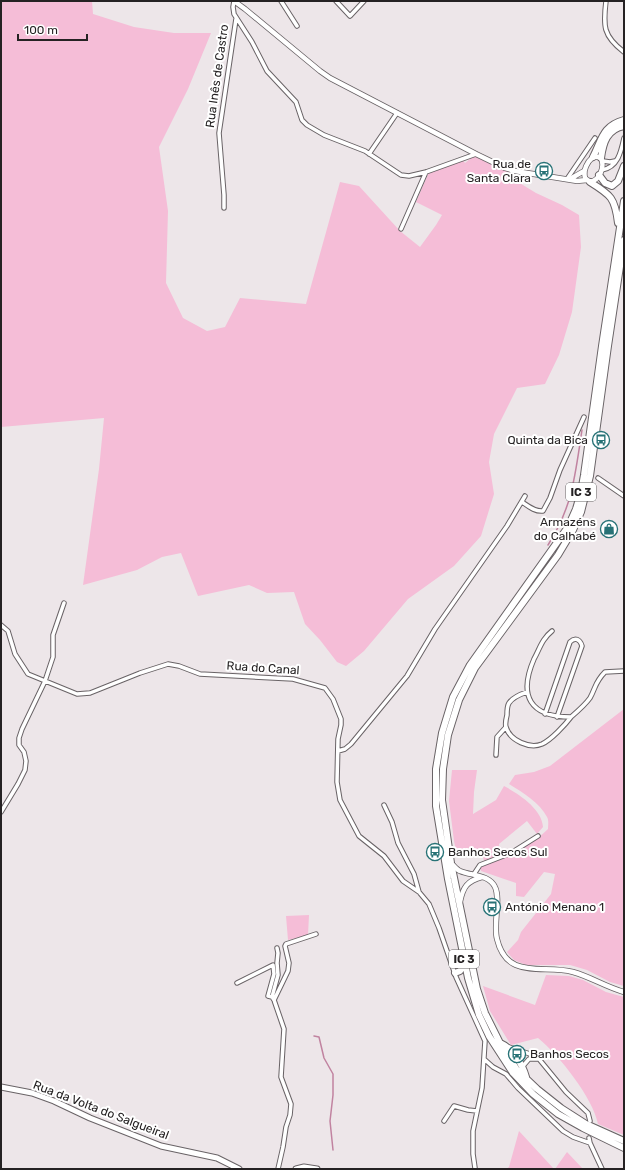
<svg xmlns="http://www.w3.org/2000/svg" width="625" height="1170" font-family="Rubik,sans-serif">
	<style>
		.green { fill: #f5bdd7 }
		.lines { fill: none; stroke-linecap: round; stroke-linejoin: round }
		.stream { stroke: #c183a0; stroke-width: 1.5 }
		.minor-casing { stroke: #696366; stroke-width: 5.5 }
		.tertiary-casing { stroke: #696366; stroke-width: 6 }
		.secondary-casing { stroke: #696366; stroke-width: 7 }
		.trunk-casing { stroke: #696366; stroke-width: 8 }
		.minor { stroke: #fff; stroke-width: 3.5 }
		.tertiary { stroke: #fff; stroke-width: 4.5 }
		.secondary { stroke: #fff; stroke-width: 5 }
		.trunk { stroke: #fff; stroke-width: 6 }
		.labels { text-anchor: middle; dominant-baseline: central; stroke-width: 4; stroke-linejoin: round; paint-order: stroke }
		.shield { fill: #fff; stroke: #666465; stroke-width: 1 }
		.shield-label { font-size: 11px; font-weight: bold; fill: #252223 }
		.street-label { font-size: 12px; fill: #252223; stroke: #fff }
		.poi-label { font-size: 12px; fill: #252223; stroke: #fff; text-anchor: end }
	</style>
	<rect width="100%" height="100%" fill="#ede6e9"/>
	<!-- green -->
	<path class="green" d="M 1,1 L 92,1 L 93,14 L 134,27 L 174,33 L 211,33 L 188,89 L 159,147 L 168,211 L 166,283 L 183,318 L 207,331 L 225,327 L 240,298 L 306,304 L 340,182 L 359,186 L 400,231 L 420,247 L 436,225 L 442,215 L 416,202 L 429,172 L 463,160 L 465,163 L 476,154 L 505,168 L 518,182 L 536,193 L 562,205 L 579,215 L 581,247 L 572,312 L 559,355 L 545,384 L 517,388 L 494,434 L 489,462 L 494,494 L 481,536 L 454,566 L 408,599 L 364,651 L 346,666 L 337,662 L 320,640 L 305,624 L 294,592 L 267,593 L 249,585 L 198,596 L 181,553 L 162,557 L 137,570 L 83,585 L 99,469 L 104,418 L 1,427 Z
		M 624,709 L 624,986 L 610,982 L 587,970 L 570,965 L 526,965 L 514,960 L 507,952 L 518,940 L 521,932 L 551,894 L 555,874 L 544,872 L 524,897 L 516,896 L 516,883 L 481,871 L 481,867 C 506,857 529,848 548,829 C 548,826 549,820 547,817 C 540,803 522,792 509,784 L 515,775 L 534,772 L 550,766 Z
		M 452,770 L 477,770 L 474,792 L 473,814 L 496,800 L 504,786 C 519,794 542,809 543,827 L 537,834 L 527,821 L 499,844 L 500,855 L 484,861 L 481,848 L 457,855 L 454,841 L 449,801 Z
		M 309,915 L 308,935 L 288,940 L 286,916 Z
		M 546,975 L 569,976 L 583,980 L 606,992 L 624,997 L 624,1135 L 598,1124 C 593,1098 559,1055 538,1038 L 511,1045 L 490,1011 L 483,986 L 535,1005 Z
		M 519,1131 L 554,1169 L 506,1169 L 509,1167 Z
		M 567,1152 L 583,1169 L 555,1169 Z"/>
	<g class="lines">
		<!-- stream -->
		<path class="stream" d="M 548,545 C 573,506 575,475 582,430
			M 314,1036 L 319,1037 L 324,1058 L 333,1074 L 333,1095 L 330,1121 L 333,1150"/>
		<!-- minor casing -->
		<g class="minor-casing">
			<path id="minor" d="M 234,1 L 233,7 L 234,14 L 252,42 L 267,71 L 296,102 L 302,120 L 307,125 L 324,135 L 365,151 L 401,175 L 409,176 L 426,172 L 476,154
				M 281,1 L 297,26
				M 336,1 L 350,16 L 364,1
				M 606,1 C 603,26 603,36 624,52
				M 369,154 L 397,113
				M 603,161 L 610,162 L 615,161
				M 602,170 C 618,167 621,152 624,138
				M 567,179 L 595,138
				M 224,208 L 224,195 L 219,133 L 236,19
				M 401,229 L 426,172
				M 598,478 L 624,496
				M 522,502 C 528,506 535,512 543,511 L 550,498 L 560,470 L 584,417
				M 1,625 L 8,631 L 15,654 L 28,674 L 77,694 L 90,693 L 140,673 L 168,664 L 179,666 L 200,674 L 293,679 L 325,688 L 333,699 L 341,719 L 341,725 L 338,739 L 337,782 L 340,800 L 359,836 L 384,856 L 403,881 L 419,892 L 429,904 L 439,928 L 456,977 L 485,1041 L 482,1088 L 473,1131 L 473,1154 L 475,1168
				M 552,631 C 542,639 540,648 534,659 C 518,696 530,717 571,717 C 578,711 585,705 590,698 C 596,687 595,682 605,672 L 624,671
				M 527,692 C 521,694 513,697 509,703 C 507,706 507,712 507,715 C 506,719 505,724 506,727 C 510,741 530,749 542,744 C 551,740 565,725 571,717
				M 545,714 L 570,642 C 575,637 580,639 582,646 L 557,717
				M 338,751 L 345,749 L 351,744 L 407,676 L 435,629 L 507,526 L 525,496
				M 496,755 L 497,737 L 506,727
				M 384,805 L 392,822 L 398,843 L 414,874 L 419,892
				M 1,812 L 18,784 L 25,770 L 26,761 L 24,752 L 19,745 L 19,738 L 22,729 L 45,681 L 53,657 L 53,635 L 64,603
				M 474,874 L 480,865 L 511,853 L 538,836
				M 237,983 L 273,965 L 274,974 L 268,996 L 272,997 L 274,1000 L 284,1029 L 281,1077 L 291,1104 L 290,1115 L 286,1127 L 283,1147 L 278,1169
				M 272,997 L 278,975 L 277,963 L 278,953 L 277,948
				M 274,1000 L 288,971 L 289,963 L 285,946 L 286,944 L 316,934
				M 509,1047 L 530,1054 L 539,1059 L 566,1092 L 588,1113 L 590,1121
				M 484,1059 L 493,1067 L 506,1074 L 518,1088 L 563,1131 L 573,1137 L 590,1143
				M 523,1066 L 529,1059 L 538,1059
				M 444,1121 L 454,1106 L 468,1110 L 477,1111
				M 589,1138 L 590,1143 L 602,1169"/>
		</g>
		<!-- tertiary casing -->
		<g class="tertiary-casing">
			<path id="tertiary" d="M 234,1 L 245,9 L 320,71 L 330,78 L 476,154 L 505,168 L 515,171 L 577,181 L 587,180
				M 593,157 L 598,157 L 601,158 C 605,167 600,180 590,182 L 585,178 C 583,170 587,162 593,157 Z
				M 570,179 L 584,171
				M 451,863 C 454,866 457,870 460,871 C 471,876 489,874 495,887 C 501,899 493,925 497,939 C 507,981 543,964 573,972 C 591,977 606,987 624,992
				M 460,902 C 463,887 467,881 482,877"/>
		</g>
		<!-- secondary casing -->
		<g class="secondary-casing">
			<path id="secondary" d="M 1,1087 L 32,1093 L 54,1101 L 90,1118 L 161,1146 L 217,1158 L 239,1169
				M 296,1169 L 304,1167 L 317,1169"/>
		</g>
		<!-- trunk casing -->
		<g class="trunk-casing">
			<path id="trunk" d="M 593,157 C 602,140 602,126 624,120
				M 601,158 C 603,143 607,129 624,126
				M 599,175 L 605,183 L 612,186 L 618,181 L 624,166
				M 590,182 C 611,195 615,198 618,223
				M 624,201 L 602,346 L 584,475 L 581,492 L 576,509 L 568,527 L 470,665 L 453,697 L 442,733 L 436,769 L 436,806 L 448,879 L 468,978 L 479,1015 L 489,1036 L 513,1073 L 533,1094 L 558,1114 L 583,1128 L 624,1148
				M 624,240 L 608,346 L 590,476 L 581,512 L 573,530 L 558,555 L 475,668 L 459,700 L 448,735 L 443,769 L 442,800 L 451,863 L 477,989 L 485,1013 L 500,1043 L 517,1070 L 537,1089 L 561,1108 L 586,1124 L 624,1141
				M 455,973 L 460,971 L 465,963
				M 500,1043 C 513,1049 522,1063 526,1077"/>
		</g>
		<!-- minor -->
		<use href="#minor" class="minor"/>
		<!-- tertiary -->
		<use href="#tertiary" class="tertiary"/>
		<!-- secondary -->
		<use href="#secondary" class="secondary"/>
		<!-- trunk -->
		<use href="#trunk" class="trunk"/>
	</g>
	<!-- icons -->
	<defs>
		<g id="bus-ring" transform="scale(0.9)"><circle r="9.5" fill="#fff" stroke="#277276" stroke-width="1.5"/><path d="M-5-6H5V4H4V6H2V4H-2V6H-4V4H-5ZM-3.5-4V0h7V-4ZM-3.5 1.2v1.5H-2V1.2ZM2 1.2v1.5H3.5V1.2Z" fill="#277276"/></g>
		<g id="shop-ring" transform="scale(0.9)"><circle r="9.5" fill="#fff" stroke="#277276" stroke-width="1.5"/><path d="M-5-2.5h2.3a2.7 3.5 0 0 1 5.4 0H5L5.5 6h-11ZM-1.5-2.5h3a1.5 2.3 0 0 0-3 0Z" fill="#277276"/></g>
	</defs>
	<g fill-rule="evenodd">
		<use href="#bus-ring" x="544" y="171"/>
		<use href="#bus-ring" x="601" y="440"/>
		<use href="#shop-ring" x="609" y="529"/>
		<use href="#bus-ring" x="435" y="852"/>
		<use href="#bus-ring" x="492" y="907"/>
		<use href="#bus-ring" x="517" y="1054"/>
	</g>
	<g class="labels">
		<!-- shield labels -->
		<g class="shield">
			<rect x="566" y="483" width="30" height="18" rx="3"/>
			<rect x="449" y="950" width="30" height="18" rx="3"/>
		</g>
		<g class="shield-label">
			<text x="581" y="492">IC 3</text>
			<text x="464" y="959">IC 3</text>
		</g>
		<!-- street labels -->
		<g class="street-label">
			<text transform="translate(217 76) rotate(-82)">Rua Inês de Castro</text>
			<text transform="translate(263 668) rotate(4)">Rua do Canal</text>
			<text transform="translate(101 1110) rotate(21)">Rua da Volta do Salgueiral</text>
		</g>
		<!-- poi labels -->
		<g class="poi-label">
			<text x="531" y="164">Rua de<tspan x="531" dy="14">Santa Clara</tspan></text>
			<text x="588" y="440">Quinta da Bica</text>
			<text x="596" y="522">Armazéns<tspan x="596" dy="14">do Calhabé</tspan></text>
			<text x="448" y="852" text-anchor="start">Banhos Secos Sul</text>
			<text x="505" y="907" text-anchor="start">António Menano 1</text>
			<text x="530" y="1054" text-anchor="start">Banhos Secos</text>
		</g>
	</g>
	<!-- border -->
	<rect width="625" height="1170" fill="none" stroke="#252223" stroke-width="4"/>
	<!-- scale -->
	<path d="M18 34v6h69v-6" fill="none" stroke="#252223" stroke-width="2"/>
	<text x="24" y="34" font-size="12" fill="#252223" stroke="#ffffff" stroke-width="3" paint-order="stroke">100 m</text>
</svg>
